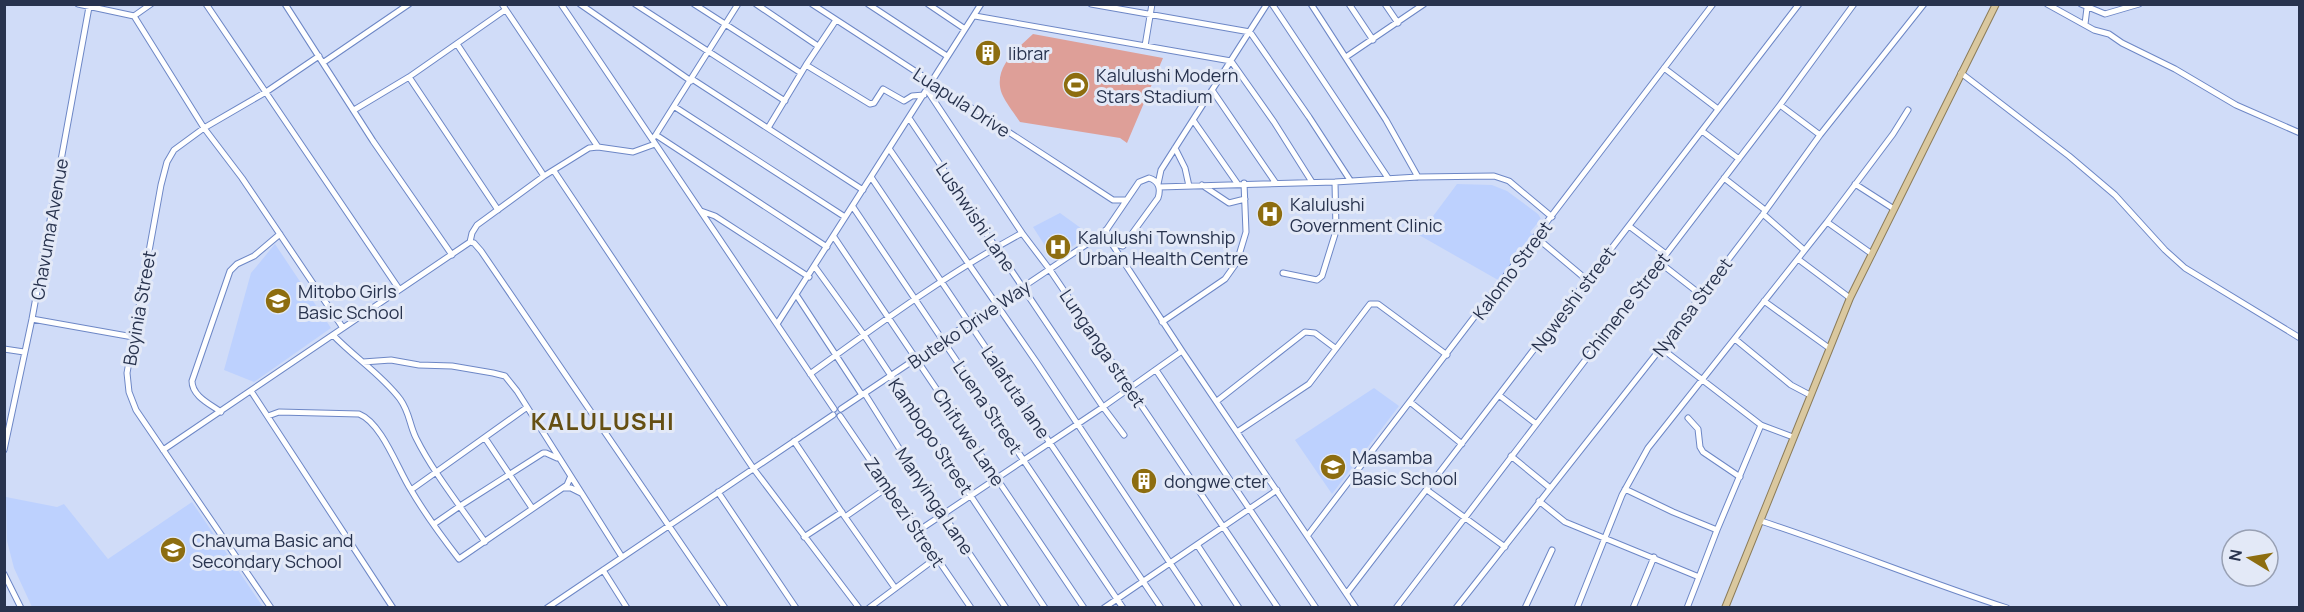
<svg xmlns="http://www.w3.org/2000/svg" width="2304" height="612" font-family="Manrope,sans-serif">
	<style>
		.built { fill: #bdd1fe }
		.green { fill: #de9f98 }
		.lines { fill: none; stroke-linecap: round; stroke-linejoin: round }
		.minor-casing { stroke: #6d87c6; stroke-width: 7 }
		.major-casing { stroke: #8b7c59; stroke-width: 8 }
		.minor { stroke: #fff; stroke-width: 5 }
		.major { stroke: #dac89f; stroke-width: 6 }
		.labels { text-anchor: middle; dominant-baseline: central; stroke-width: 6; stroke-linejoin: round; paint-order: stroke }
		.poi-label { font-size: 18px; fill: #28334e; stroke: #e3e9f7; text-anchor: start }
		.street-label { font-size: 18px; fill: #28334e; stroke: #e3e9f7 }
		.district-label { font-size: 24px; font-weight: bold; letter-spacing: 1.5px; fill: #654f13; stroke: #e3e9f7 }
	</style>
	<rect width="100%" height="100%" fill="#d0dcf8"/>
	<!-- built -->
	<path class="built" d="M 1457,184 L 1492,185 L 1507,191 L 1538,214 L 1541,219 L 1530,232 L 1533,235 L 1498,280 L 1419,235 Z
		M 1060,213 L 1089,234 L 1054,260 L 1033,227 Z
		M 275,244 L 331,328 L 254,382 L 224,370 L 251,273 Z
		M 1374,388 L 1399,406 L 1332,494 L 1295,440 Z
		M 6,497 L 57,507 L 64,504 L 108,559 L 192,502 L 263,607 L 32,607 L 14,568 L 7,541 Z"/>
	<!-- green -->
	<path class="green" d="M 1033,34 L 1163,58 L 1127,143 L 1120,138 L 1020,122 C 1014,113 1006,103 1002,94 C 992,68 1017,49 1033,34 Z"/>
	<g class="lines">
		<!-- minor casing -->
		<g class="minor-casing">
			<path id="minor" d="M 78,4 L 134,16 L 204,128 L 242,178 L 343,328
				M 206,4 L 399,289
				M 285,4 L 373,141 L 452,255
				M 502,4 L 598,147
				M 561,4 L 834,409
				M 580,4 L 691,81
				M 635,4 L 785,101
				M 694,4 L 801,73
				M 756,4 L 818,46
				M 812,4 L 1113,200 L 1126,200
				M 868,4 L 947,56
				M 928,4 L 965,29
				M 1091,4 L 1250,32 L 1309,117 L 1350,180
				M 1272,4 L 1388,178
				M 1311,4 L 1386,120 L 1418,177
				M 1349,4 L 1373,40
				M 1385,4 L 1398,23
				M 2047,4 L 2094,30 L 2109,34 L 2122,43 L 2175,69 L 2236,105 L 2300,133
				M 2081,4 L 2105,14 L 2139,4
				M 134,16 L 151,4
				M 975,16 L 1231,61 L 1274,122 L 1312,182
				M 2085,24 L 2087,8
				M 457,44 L 544,176
				M 1145,46 L 1152,4
				M 1346,57 L 1424,4
				M 324,62 L 409,4
				M 806,65 L 870,104 L 874,103 L 883,89 L 904,101 L 912,96 L 924,95
				M 1664,68 L 1718,109
				M 1961,73 L 2069,156 L 2115,195 L 2165,250 L 2185,268 L 2300,338
				M 409,77 L 498,210
				M 692,79 L 863,190
				M 927,90 L 1022,233 L 1050,270 L 1278,608
				M 1212,90 L 1275,182
				M 1780,105 L 1820,135
				M 675,107 L 845,217
				M 354,110 L 409,77 L 505,10
				M 909,118 L 1103,407 L 1124,435
				M 1193,120 L 1237,183
				M 768,128 L 806,65 L 836,20
				M 1702,131 L 1739,159
				M 656,135 L 827,247
				M 655,136 L 738,4
				M 1175,148 L 1185,168 L 1189,186
				M 890,150 L 1037,363 L 1200,608
				M 554,171 L 753,468 L 859,608
				M 871,177 L 1161,608
				M 1724,178 L 1765,210
				M 1158,184 L 1161,170 L 1267,4
				M 1855,184 L 1894,209
				M 1202,185 L 1229,203 L 1245,199
				M 1159,187 L 1335,182 L 1418,177 L 1494,176 L 1509,181 L 1552,217
				M 853,207 L 1123,608
				M 701,211 L 715,216 L 809,277
				M 1763,214 L 1804,250
				M 1827,222 L 1872,254
				M 1629,226 L 1666,254
				M 834,237 L 1084,608
				M 1537,238 L 1587,280
				M 470,242 L 474,243 L 481,251 L 725,608
				M 1112,244 L 1182,351 L 1356,608
				M 1798,259 L 1850,298
				M 1659,262 L 1700,294
				M 815,267 L 864,335 L 1045,608
				M 1283,273 L 1317,280 L 1322,276 L 1336,231 L 1335,182
				M 797,296 L 862,395
				M 1764,301 L 1829,348
				M 32,319 L 133,337
				M 1162,322 L 1225,279 L 1237,262 L 1246,232 L 1244,183
				M 777,324 L 981,4
				M 333,335 C 355,358 381,374 400,399 C 410,413 409,424 416,438 C 434,474 462,508 485,542
				M 1735,339 L 1791,385 L 1810,395
				M 1661,348 L 1761,425
				M 4,349 L 24,352
				M 363,362 L 391,360 L 419,365 L 452,366 L 493,373 L 505,376 L 517,391 L 622,557
				M 1156,370 L 1316,608
				M 810,374 C 879,324 948,273 1022,233
				M 251,391 L 393,608
				M 865,394 L 904,456 L 1006,608
				M 1500,396 L 1535,423
				M 1217,401 L 1305,332 L 1315,333 L 1335,348
				M 1410,402 L 1462,444
				M 841,409 L 1096,238 L 1107,229 L 1139,182 L 1149,178 C 1159,181 1161,189 1158,198 L 1123,246 L 1111,243 L 1106,236 L 1107,229
				M 221,412 C 210,404 192,396 192,381 L 230,271 L 237,264 L 254,256 L 280,234
				M 268,416 L 279,412 L 359,414 C 382,423 398,470 411,490 C 425,514 442,537 459,559 L 567,485 L 570,478
				M 840,416 L 971,608
				M 1688,418 L 1698,429 L 1700,447 L 1703,452 L 1740,477
				M 1237,432 L 1309,384 L 1370,304 L 1378,304 L 1447,355
				M 485,438 L 532,508
				M 794,441 L 845,517 L 888,487
				M 4,450 L 32,319 L 89,7
				M 163,450 L 470,242 L 472,233 L 477,225 L 544,176 L 589,148 L 598,147 L 633,152 L 655,144
				M 1511,456 L 1550,488
				M 563,488 L 571,488 L 581,493
				M 1625,489 L 1673,512 L 1717,530 L 1699,577
				M 411,490 L 526,408
				M 1427,490 L 1505,547
				M 718,492 L 796,608
				M 1539,501 L 1565,522 L 1699,577 L 1687,608
				M 845,517 L 895,588
				M 1761,521 C 1844,548 1924,581 2007,608
				M 434,524 L 460,506 L 543,453 L 546,453 L 557,458
				M 1717,530 L 1761,425 L 1793,437
				M 918,531 L 1103,407 L 1182,351
				M 1308,535 L 1713,4
				M 804,537 L 842,512
				M 1198,546 L 1239,608
				M 603,570 L 627,608
				M 4,574 L 21,608
				M 1347,593 L 1799,4
				M 271,608 L 136,410 L 129,392 L 127,373 L 161,185 L 167,162 L 174,150 L 204,128 L 266,92 L 319,56
				M 547,608 L 833,415
				M 869,608 L 936,558
				M 1104,608 L 1277,490
				M 1396,608 L 1780,105 L 1854,4
				M 1456,608 L 1661,348 L 1763,214 L 1820,135 L 1924,4
				M 1525,608 L 1552,550
				M 1577,608 L 1622,495 L 1648,448 L 1827,222 L 1893,134 L 1908,110
				M 1633,608 L 1654,557"/>
		</g>
		<!-- major casing -->
		<g class="major-casing">
			<path id="major" d="M 1725,608 L 1850,298 L 1996,4"/>
		</g>
		<!-- minor -->
		<use href="#minor" class="minor"/>
		<!-- major -->
		<use href="#major" class="major"/>
	</g>
	<!-- icons -->
	<defs>
		<g id="building-disc" transform="scale(1.35)"><circle r="9.5" fill="#8d6d10" stroke="#e3e9f7"/><path d="M-4-6H4V6H1V3H-1V6H-4ZM-2.5-4.3h1.7v1.8h-1.7ZM.8-4.3h1.7v1.8H.8ZM-2.5-1h1.7V.8h-1.7ZM.8-1h1.7V.8H.8Z" fill="#fff"/></g>
		<g id="stadium-disc" transform="scale(1.35)"><circle r="9.5" fill="#8d6d10" stroke="#e3e9f7"/><path d="M0-5a6.5 5 0 1 0 0 10a6.5 5 0 1 0 0-10ZM-3.5-1.8h7v3.6h-7Z" fill="#fff"/></g>
		<g id="hospital-disc" transform="scale(1.35)"><circle r="9.5" fill="#8d6d10" stroke="#e3e9f7"/><path d="M-5-5h3v3.5h4V-5h3V5h-3V1.5h-4V5h-3Z" fill="#fff"/></g>
		<g id="school-disc" transform="scale(1.35)"><circle r="9.5" fill="#8d6d10" stroke="#e3e9f7"/><path d="M0-5L7-2L0 1L-7-2ZM-4 1L0 2.5L4 1V4Q0 6-4 4Z" fill="#fff"/></g>
	</defs>
	<g fill-rule="evenodd">
		<use href="#building-disc" x="988" y="53"/>
		<use href="#stadium-disc" x="1076" y="85"/>
		<use href="#hospital-disc" x="1270" y="214"/>
		<use href="#hospital-disc" x="1058" y="247"/>
		<use href="#school-disc" x="278" y="301"/>
		<use href="#school-disc" x="1333" y="467"/>
		<use href="#building-disc" x="1144" y="481"/>
		<use href="#school-disc" x="173" y="550"/>
	</g>
	<g class="labels">
		<!-- poi labels -->
		<g class="poi-label">
			<text x="1008" y="53">librar</text>
			<text x="1096" y="75">Kalulushi Modern<tspan x="1096" dy="21">Stars Stadium</tspan></text>
			<text x="1290" y="204">Kalulushi<tspan x="1290" dy="21">Government Clinic</tspan></text>
			<text x="1078" y="237">Kalulushi Township<tspan x="1078" dy="21">Urban Health Centre</tspan></text>
			<text x="298" y="291">Mitobo Girls<tspan x="298" dy="21">Basic School</tspan></text>
			<text x="1352" y="457">Masamba<tspan x="1352" dy="21">Basic School</tspan></text>
			<text x="1164" y="481">dongwe cter</text>
			<text x="192" y="540">Chavuma Basic and<tspan x="192" dy="21">Secondary School</tspan></text>
		</g>
		<!-- street labels -->
		<g class="street-label">
			<text transform="translate(962 102) rotate(33)">Luapula Drive</text>
			<text transform="translate(976 217) rotate(56)">Lushwishi Lane</text>
			<text transform="translate(49 229) rotate(-80)">Chavuma Avenue</text>
			<text transform="translate(1512 270) rotate(-53)">Kalomo Street</text>
			<text transform="translate(1573 299) rotate(-53)">Ngweshi street</text>
			<text transform="translate(1625 306) rotate(-52)">Chimene Street</text>
			<text transform="translate(1692 307) rotate(-53)">Nyansa Street</text>
			<text transform="translate(139 308) rotate(-80)">Boyinia Street</text>
			<text transform="translate(969 324) rotate(-34)">Buteko Drive Way</text>
			<text transform="translate(1103 348) rotate(56)">Lunganga street</text>
			<text transform="translate(1016 392) rotate(56)">Lalafuta lane</text>
			<text transform="translate(988 407) rotate(56)">Luena Street</text>
			<text transform="translate(931 436) rotate(56)">Kambopo Street</text>
			<text transform="translate(969 437) rotate(56)">Chifuwe Lane</text>
			<text transform="translate(935 501) rotate(56)">Manyinga Lane</text>
			<text transform="translate(905 512) rotate(56)">Zambezi Street</text>
		</g>
		<!-- district labels -->
		<g class="district-label">
			<text x="603" y="420">KALULUSHI</text>
		</g>
	</g>
	<!-- border -->
	<rect width="2304" height="612" fill="none" stroke="#28334e" stroke-width="12"/>
	<!-- north arrow -->
	<g transform="translate(2250 558) rotate(281)"><circle r="28" fill="#e3e9f7" stroke="#98a0b3" stroke-width="1.5"/>
	<path d="M0-4.5L10 22L0 15L-10 22Z" fill="#8d6d10"/>
	<text y="-9" font-size="16" font-weight="bold" text-anchor="middle" fill="#28334e">N</text>
	</g>
</svg>
